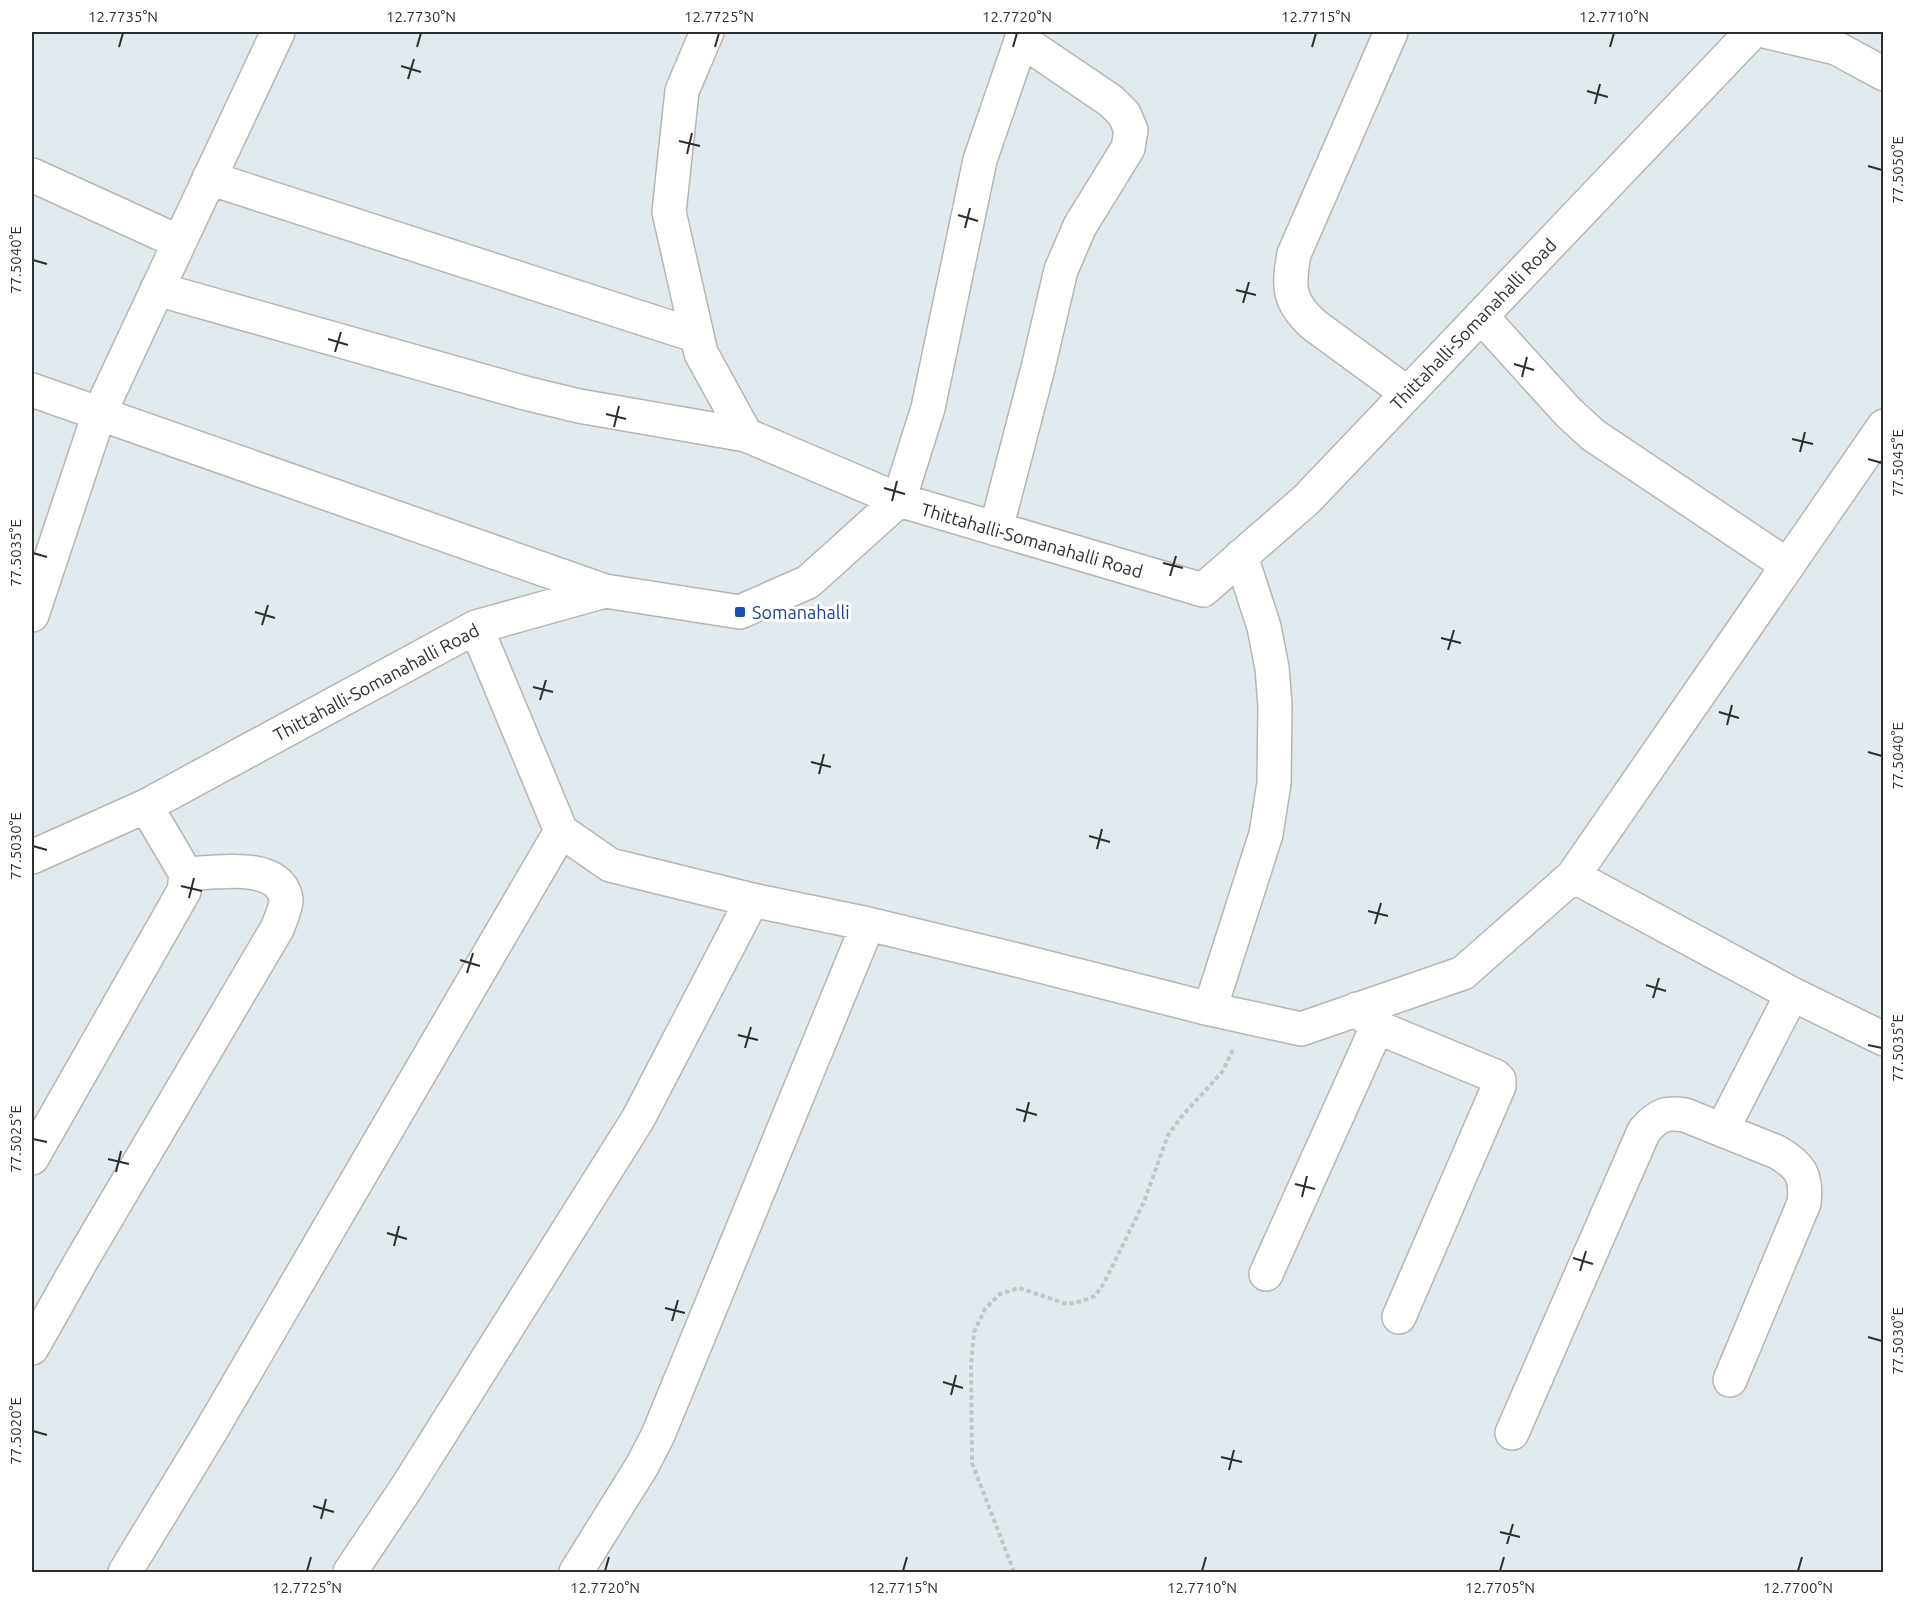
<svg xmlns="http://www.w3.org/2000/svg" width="1915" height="1604" font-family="Ubuntu,sans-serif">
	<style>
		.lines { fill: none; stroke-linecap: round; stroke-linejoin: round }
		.minor-casing { stroke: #bab5ae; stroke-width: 36 }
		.path { stroke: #c4c4c4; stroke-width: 4; stroke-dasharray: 4.5 3; stroke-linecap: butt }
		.minor { stroke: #fff; stroke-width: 33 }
		.ticks { fill: none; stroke: #2e2e2e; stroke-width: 2 }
		.transit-dot { fill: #1a4fb4; stroke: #fff; stroke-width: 2 }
		.labels { text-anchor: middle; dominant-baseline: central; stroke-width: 6; stroke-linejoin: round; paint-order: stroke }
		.street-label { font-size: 18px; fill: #2e2e2e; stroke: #fff }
		.transit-label { font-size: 18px; fill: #164399; stroke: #fff; text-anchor: start }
		.neatline { fill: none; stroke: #2e2e2e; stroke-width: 2 }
		.ticks-label { font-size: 15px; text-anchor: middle; fill: #2e2e2e }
	</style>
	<rect width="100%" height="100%" fill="#e1eaef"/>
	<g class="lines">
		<!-- minor casing -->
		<g class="minor-casing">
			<path id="minor" d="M 707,32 L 682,91 L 669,212 L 701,353 L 746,435 L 899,500 L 1203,590 L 1307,499 L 1752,32
				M 1391,32 L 1294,254 C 1288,287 1288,302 1314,325 L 1407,393
				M 1768,32 L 1836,48 L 1884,74
				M 32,175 L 179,242
				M 209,178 L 697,336
				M 157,289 L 525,393 L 579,406 L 746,435
				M 1481,316 L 1568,412 L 1593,435 L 1787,565
				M 32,390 L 605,591
				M 899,500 L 928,408 L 980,160 L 1024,32
				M 996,529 L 1038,368 L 1061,270 L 1080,226 L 1128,148 L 1131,130 L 1124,114 L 1111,101 L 1021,40
				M 32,615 L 99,414 L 278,32
				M 476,627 L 561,831 L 610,865 L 752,900 L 868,924 L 1017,960 L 1210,1009 L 1301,1029 L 1463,973 L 1573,876 L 1884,426
				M 32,857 L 146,806 L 476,627 L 605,591 L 740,612 L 808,582 L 899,500
				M 1573,876 L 1792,994 L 1884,1039
				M 1210,1009 L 1266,834 L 1274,783 L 1275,705 L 1272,668 L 1264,627 L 1241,556
				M 1357,1009 L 1377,1027 L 1495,1076 L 1499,1080 L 1499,1086 L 1399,1317
				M 1722,1130 L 1792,994
				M 32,1158 L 184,891 L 186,874 L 146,806
				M 1266,1274 L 1377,1027
				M 32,1348 L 80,1263 L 278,927 C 280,920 286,908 286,900 C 281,860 213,873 186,874
				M 1512,1433 L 1644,1131 C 1658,1115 1665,1112 1685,1115 L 1777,1152 C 1801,1166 1807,1176 1804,1203 L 1730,1380
				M 125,1572 L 209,1434 L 561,831
				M 350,1572 L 407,1487 L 638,1119 L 752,900
				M 576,1572 L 642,1466 L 658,1435 L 868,924"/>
		</g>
		<!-- path -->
		<path class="path" d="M 1014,1572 L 972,1463 L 971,1365 L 974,1332 L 985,1309 L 1000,1294 L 1019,1288 L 1067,1304 L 1082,1301 L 1095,1296 L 1104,1283 L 1144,1202 L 1168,1135 L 1182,1116 L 1223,1071 L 1233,1049"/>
		<!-- minor -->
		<use href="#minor" class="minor"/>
	</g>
	<!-- ticks -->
	<path class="ticks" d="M 119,47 L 123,33M 417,47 L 421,33M 715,47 L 719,33M 1013,47 L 1017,33M 1312,47 L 1316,33M 1610,47 L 1614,33M 401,66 L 421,72M 408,79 L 414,59M 1587,91 L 1608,97M 1595,104 L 1600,84M 679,141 L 700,146M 687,154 L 692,133M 1868,166 L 1882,170M 958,215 L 978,221M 965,228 L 970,208M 33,260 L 47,264M 1236,290 L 1256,295M 1243,303 L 1249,282M 328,339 L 348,345M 335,352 L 341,332M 1514,364 L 1534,370M 1522,377 L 1527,357M 606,414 L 626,419M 614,427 L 619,406M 1792,439 L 1813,444M 1800,452 L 1805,432M 1868,459 L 1882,463M 884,488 L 905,494M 892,501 L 897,481M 33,553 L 47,557M 1163,563 L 1183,568M 1170,576 L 1176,556M 255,612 L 275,618M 262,625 L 268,605M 1441,638 L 1461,643M 1448,650 L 1454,630M 533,687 L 553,692M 540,700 L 546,680M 1719,712 L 1739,718M 1727,725 L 1732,705M 1868,752 L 1882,756M 811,762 L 831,767M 819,774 L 824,754M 1089,836 L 1110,842M 33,846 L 47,850M 1097,849 L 1102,829M 181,886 L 202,891M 189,898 L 194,878M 1368,911 L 1388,916M 1375,924 L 1381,903M 460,960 L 480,966M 467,973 L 473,953M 1646,985 L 1666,991M 1653,998 L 1659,978M 738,1035 L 758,1040M 1868,1045 L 1882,1048M 745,1048 L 751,1027M 1016,1109 L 1037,1115M 1024,1122 L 1029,1102M 33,1139 L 47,1142M 108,1159 L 129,1164M 116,1172 L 121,1151M 1295,1184 L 1315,1189M 1302,1197 L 1307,1176M 387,1233 L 407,1239M 394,1246 L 399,1226M 1573,1258 L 1593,1264M 1580,1271 L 1586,1251M 665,1308 L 685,1313M 672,1321 L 678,1300M 1868,1337 L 1882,1341M 943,1382 L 963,1388M 951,1395 L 956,1375M 33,1431 L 47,1435M 1221,1457 L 1242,1462M 1229,1470 L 1234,1450M 313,1506 L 334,1512M 321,1519 L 326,1499M 1500,1532 L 1520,1537M 1507,1544 L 1513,1524M 307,1571 L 311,1557M 605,1571 L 609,1557M 903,1571 L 907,1557M 1202,1571 L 1206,1557M 1500,1571 L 1504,1557M 1798,1571 L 1802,1557"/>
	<!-- markers -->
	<rect class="transit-dot" x="734" y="606" width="12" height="12" rx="3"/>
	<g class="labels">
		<!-- street labels -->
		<g class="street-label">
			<text transform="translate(1473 324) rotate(-46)">Thittahalli-Somanahalli Road</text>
			<text transform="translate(1032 540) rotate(16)">Thittahalli-Somanahalli Road</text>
			<text transform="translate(376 682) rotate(-28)">Thittahalli-Somanahalli Road</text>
		</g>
		<!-- transit labels -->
		<g class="transit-label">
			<text x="752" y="612">Somanahalli</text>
		</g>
	</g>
	<!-- border -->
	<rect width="1915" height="1604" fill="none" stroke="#ffffff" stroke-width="66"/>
	<rect x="33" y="33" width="1849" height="1538" class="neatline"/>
	<g class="ticks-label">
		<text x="123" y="22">12.7735°N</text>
		<text x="421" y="22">12.7730°N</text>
		<text x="719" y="22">12.7725°N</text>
		<text x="1017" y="22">12.7720°N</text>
		<text x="1316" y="22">12.7715°N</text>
		<text x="1614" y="22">12.7710°N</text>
		<text transform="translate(1898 170) rotate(-90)" y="5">77.5050°E</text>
		<text transform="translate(16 260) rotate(-90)" y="5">77.5040°E</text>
		<text transform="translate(1898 463) rotate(-90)" y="5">77.5045°E</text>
		<text transform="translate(16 553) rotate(-90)" y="5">77.5035°E</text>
		<text transform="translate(1898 756) rotate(-90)" y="5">77.5040°E</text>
		<text transform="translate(16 846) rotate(-90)" y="5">77.5030°E</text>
		<text transform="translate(1898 1048) rotate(-90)" y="5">77.5035°E</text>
		<text transform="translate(16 1139) rotate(-90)" y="5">77.5025°E</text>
		<text transform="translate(1898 1341) rotate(-90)" y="5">77.5030°E</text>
		<text transform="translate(16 1431) rotate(-90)" y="5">77.5020°E</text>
		<text x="307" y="1593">12.7725°N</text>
		<text x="605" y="1593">12.7720°N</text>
		<text x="903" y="1593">12.7715°N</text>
		<text x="1202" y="1593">12.7710°N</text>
		<text x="1500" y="1593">12.7705°N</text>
		<text x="1798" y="1593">12.7700°N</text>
	</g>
</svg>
